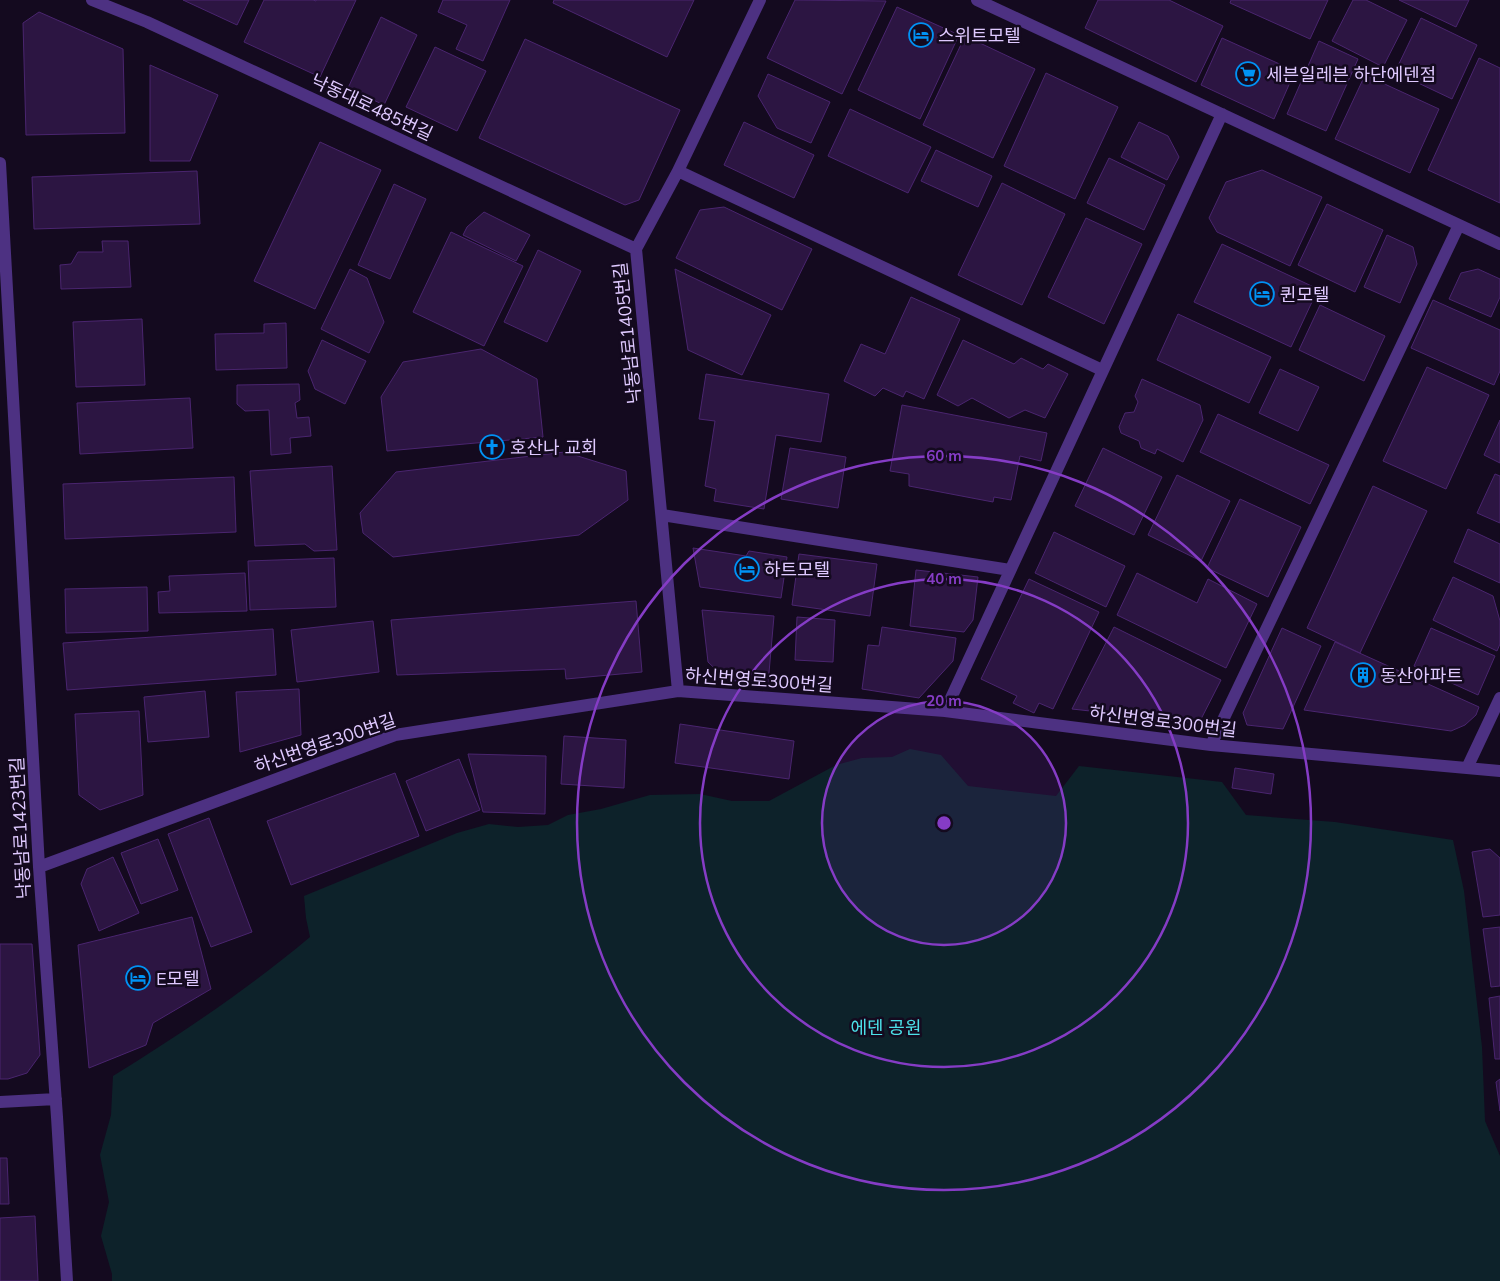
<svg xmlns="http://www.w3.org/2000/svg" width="1500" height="1281" font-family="Mulish,'Noto Sans KR',sans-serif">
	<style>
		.green { fill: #0d222a }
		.building { fill: #2c1542; stroke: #4a256f }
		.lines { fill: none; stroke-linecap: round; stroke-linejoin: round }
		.minor { stroke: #4d3182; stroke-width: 12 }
		.ring { fill: none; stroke: #853cc5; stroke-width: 2.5 }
		.labels { text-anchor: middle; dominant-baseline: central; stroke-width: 5; stroke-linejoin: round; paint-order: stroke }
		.poi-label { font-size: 18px; fill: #dfc9ff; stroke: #140a1f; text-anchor: start }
		.street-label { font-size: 18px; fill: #dfc9ff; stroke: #140a1f }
		.park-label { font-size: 18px; fill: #4ce0e8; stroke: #140a1f }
		.centre { fill: #853cc5; stroke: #140a1f; stroke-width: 2.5 }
		.ring-label { font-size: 15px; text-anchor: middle; font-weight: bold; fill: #853cc5; stroke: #140a1f; stroke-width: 5; stroke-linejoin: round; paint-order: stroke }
	</style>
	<rect width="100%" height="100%" fill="#140a1f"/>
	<!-- green -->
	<path class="green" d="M 910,749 L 941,755 L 968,786 L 1056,796 L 1079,766 L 1222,782 L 1246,815 L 1335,822 L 1453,840 L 1464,891 L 1482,1047 L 1485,1121 L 1500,1156 L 1500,1281 L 112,1281 L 112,1274 L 101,1236 L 109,1202 L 100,1155 L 111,1115 L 113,1076 C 181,1034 248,989 310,937 L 306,918 L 304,896 L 457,833 L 489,824 L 518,827 L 548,825 L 568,815 L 601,809 L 650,795 L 700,794 L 732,801 L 769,801 L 836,765 L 862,758 L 892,757 Z"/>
	<!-- building -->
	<path class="building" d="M 183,0 L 249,0 L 237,25 Z
		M 264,0 L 313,0 L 316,1 L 316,0 L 356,0 L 320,77 L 244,42 Z
		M 443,0 L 510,0 L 483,61 L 456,49 L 467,25 L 438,12 Z
		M 554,0 L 694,0 L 667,57 L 553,3 Z
		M 795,0 L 886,1 L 842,94 L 767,58 Z
		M 1098,0 L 1169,0 L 1223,26 L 1196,82 L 1085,28 Z
		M 1231,0 L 1328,0 L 1310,39 L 1230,3 Z
		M 1353,0 L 1366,0 L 1407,20 L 1383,67 L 1332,41 Z
		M 1399,0 L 1469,0 L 1456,27 Z
		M 897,7 L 959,35 L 920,119 L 858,90 Z
		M 39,12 L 123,49 L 125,133 L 26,135 L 23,23 Z
		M 381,17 L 417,35 L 384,105 L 348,88 Z
		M 1421,18 L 1477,45 L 1452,99 L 1395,72 Z
		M 965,36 L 1035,69 L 993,158 L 923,125 Z
		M 1222,38 L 1295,71 L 1274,119 L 1201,85 Z
		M 525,39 L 680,110 L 639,200 L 625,205 L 479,138 Z
		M 1319,41 L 1358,59 L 1326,131 L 1287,114 Z
		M 435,47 L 486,71 L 457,131 L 406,107 Z
		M 1479,58 L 1500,68 L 1500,203 L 1428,170 Z
		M 150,65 L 218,95 L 190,161 L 150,161 Z
		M 1046,73 L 1118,107 L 1075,199 L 1004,166 Z
		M 768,74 L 830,102 L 811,143 L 777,128 L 758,96 Z
		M 1365,75 L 1439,109 L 1410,173 L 1335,139 Z
		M 850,109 L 931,147 L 908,193 L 828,156 Z
		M 744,122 L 814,155 L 794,198 L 724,165 Z
		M 1139,122 L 1168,136 L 1179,157 L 1167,180 L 1121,157 Z
		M 320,142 L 381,170 L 315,309 L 254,281 Z
		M 936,150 L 992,176 L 978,207 L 921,181 Z
		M 1109,158 L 1165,185 L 1144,230 L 1087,203 Z
		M 1262,170 L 1322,197 L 1290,266 L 1217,232 L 1209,218 L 1226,182 Z
		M 197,171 L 200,224 L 34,229 L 32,177 Z
		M 1002,183 L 1065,214 L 1022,305 L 958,275 Z
		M 394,184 L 426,199 L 390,279 L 358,265 Z
		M 1327,204 L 1383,230 L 1355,292 L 1298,265 Z
		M 724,207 L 812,249 L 782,310 L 676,258 L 700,210 Z
		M 484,212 L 530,235 L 516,261 L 463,235 L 467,227 Z
		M 1086,218 L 1142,244 L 1104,324 L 1048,297 Z
		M 451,232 L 523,266 L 484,346 L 413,312 Z
		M 1387,235 L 1413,247 L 1417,264 L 1400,303 L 1364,287 Z
		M 102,241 L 128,241 L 131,287 L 61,289 L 60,265 L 71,264 L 78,252 L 103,252 Z
		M 1222,244 L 1318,289 L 1291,347 L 1194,302 Z
		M 538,250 L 581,271 L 547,342 L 504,322 Z
		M 350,269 L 367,278 L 384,322 L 369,353 L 321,329 Z
		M 675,269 L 771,315 L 742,375 L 688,350 Z
		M 1478,269 L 1500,279 L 1500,297 L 1491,317 L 1449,299 L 1461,273 Z
		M 911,297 L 960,319 L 924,399 L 906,391 L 903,397 L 883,388 L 875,396 L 844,381 L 861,344 L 885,354 Z
		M 1433,300 L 1500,330 L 1500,371 L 1494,385 L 1411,348 Z
		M 1320,305 L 1385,336 L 1364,381 L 1299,350 Z
		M 1178,314 L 1271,357 L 1249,403 L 1157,360 Z
		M 142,319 L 145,385 L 76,387 L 73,322 Z
		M 286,323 L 287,368 L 216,370 L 215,334 L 264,333 L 264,324 Z
		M 322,340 L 366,361 L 345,404 L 315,389 L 308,371 Z
		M 963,340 L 1014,364 L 1021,358 L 1043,369 L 1048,364 L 1068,374 L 1045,418 L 1025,410 L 1009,418 L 972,398 L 958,406 L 937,395 Z
		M 481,349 L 537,379 L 543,437 L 387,451 L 381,397 L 403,362 Z
		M 1427,367 L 1489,395 L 1446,489 L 1383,461 Z
		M 1280,369 L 1319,387 L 1298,431 L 1259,413 Z
		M 706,374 L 829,394 L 821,442 L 776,435 L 764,509 L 714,501 L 716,489 L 705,486 L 715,421 L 699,419 Z
		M 1142,379 L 1200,405 L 1203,420 L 1183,462 L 1157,449 L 1155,454 L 1141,448 L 1139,441 L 1121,433 L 1119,427 L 1125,413 L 1134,412 L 1138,402 L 1135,396 Z
		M 299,384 L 300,400 L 295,403 L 297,418 L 309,417 L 311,436 L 290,438 L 291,453 L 271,455 L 269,410 L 245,411 L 237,404 L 237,385 Z
		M 190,398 L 193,448 L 80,454 L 77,403 Z
		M 902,405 L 1047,433 L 1041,461 L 1020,456 L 1011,500 L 994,497 L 993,502 L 909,486 L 909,474 L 890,471 Z
		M 1218,414 L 1329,465 L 1310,504 L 1200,452 Z
		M 1500,420 L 1500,463 L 1484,455 Z
		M 790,448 L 846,457 L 838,508 L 781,499 Z
		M 1103,448 L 1162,477 L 1134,535 L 1075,506 Z
		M 565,452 L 626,471 L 628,500 L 579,535 L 393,557 L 363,533 L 360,513 L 396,472 Z
		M 332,466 L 337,550 L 314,551 L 305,544 L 255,546 L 250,471 Z
		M 1495,474 L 1500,476 L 1500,523 L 1477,513 Z
		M 1177,475 L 1230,501 L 1201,561 L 1148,535 Z
		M 234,477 L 236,532 L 65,539 L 63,484 Z
		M 1373,486 L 1427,511 L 1360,653 L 1307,628 Z
		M 1240,499 L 1301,527 L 1268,597 L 1207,568 Z
		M 1468,529 L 1500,544 L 1500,583 L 1454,562 Z
		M 1054,532 L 1125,566 L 1106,607 L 1035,573 Z
		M 693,548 L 746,556 L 749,551 L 787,557 L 781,598 L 700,587 Z
		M 799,554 L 877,564 L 870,616 L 792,605 Z
		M 334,558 L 336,607 L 250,610 L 248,561 Z
		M 916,570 L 978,577 L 973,620 L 964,632 L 910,626 Z
		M 245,573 L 247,611 L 159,613 L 158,592 L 170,591 L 169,576 Z
		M 1137,573 L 1197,603 L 1208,579 L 1257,604 L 1226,668 L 1117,615 Z
		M 1453,577 L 1493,596 L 1500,621 L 1500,644 L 1497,651 L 1433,620 Z
		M 1029,579 L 1099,612 L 1053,709 L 1039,703 L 1034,713 L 1013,703 L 1017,696 L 981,679 Z
		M 147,587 L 148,631 L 66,633 L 65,589 Z
		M 636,601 L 642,672 L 566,679 L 565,669 L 397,675 L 391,620 Z
		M 702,610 L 774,616 L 768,684 L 727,680 L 708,662 Z
		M 797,617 L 835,620 L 833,662 L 795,660 Z
		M 373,621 L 379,672 L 297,682 L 291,630 Z
		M 882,627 L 956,638 L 953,661 L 919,698 L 862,689 L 868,645 L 879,646 Z
		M 1114,627 L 1221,680 L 1199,723 L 1072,709 Z
		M 1282,628 L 1321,646 L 1283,729 L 1247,725 L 1243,713 Z
		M 1431,628 L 1495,656 L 1478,695 L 1414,666 Z
		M 273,629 L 276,675 L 67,690 L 63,643 Z
		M 1335,642 L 1479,707 L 1476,715 L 1465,725 L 1451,731 L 1304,710 Z
		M 299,689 L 301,735 L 240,752 L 236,692 Z
		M 205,691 L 209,737 L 148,742 L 144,697 Z
		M 139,711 L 143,795 L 100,810 L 79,795 L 75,714 Z
		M 680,724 L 794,741 L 789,779 L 675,763 Z
		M 564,736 L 626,740 L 624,788 L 561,784 Z
		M 468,754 L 546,756 L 545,814 L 483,812 Z
		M 459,759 L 480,810 L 426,831 L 406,781 Z
		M 1235,768 L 1274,774 L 1271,794 L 1232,788 Z
		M 395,773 L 419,836 L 291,885 L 267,821 Z
		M 209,818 L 252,932 L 211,947 L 168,834 Z
		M 158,839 L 178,890 L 141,904 L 121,853 Z
		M 1490,849 L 1500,858 L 1500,915 L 1483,917 L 1472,852 Z
		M 113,857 L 139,913 L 99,931 L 81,884 L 87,869 Z
		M 192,917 L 211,989 L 153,1023 L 146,1045 L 89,1068 L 78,945 Z
		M 1500,927 L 1500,986 L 1491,987 L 1483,929 Z
		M 0,944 L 32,944 L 40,1055 L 27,1073 L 8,1079 L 0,1079 Z
		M 1500,996 L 1500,1059 L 1495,1059 L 1489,998 Z
		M 1500,1079 L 1500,1111 L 1496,1082 Z
		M 0,1158 L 7,1158 L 9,1204 L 0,1204 Z
		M 35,1216 L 38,1281 L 0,1281 L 0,1218 Z"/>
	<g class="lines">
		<!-- minor -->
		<path class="minor" d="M 92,0 L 147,22 L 636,249
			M 977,0 L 1500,244
			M 0,163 L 39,867 L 57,1117 L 67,1281
			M 678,171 L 1102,370
			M 662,515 L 1010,570
			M 678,691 L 636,249 L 678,171 L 760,0
			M 945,711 L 1222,114
			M 1211,745 L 1459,225
			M 1467,768 L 1500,698
			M 39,867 L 395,735 L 678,691 L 945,711 L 1211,745 L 1500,771
			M 0,1102 L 56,1099"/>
	</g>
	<!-- distance rings -->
	<circle cx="944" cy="823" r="122" fill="#853cc5" fill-opacity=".12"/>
	<g class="ring">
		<circle cx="944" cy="823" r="122"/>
		<circle cx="944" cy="823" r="244"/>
		<circle cx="944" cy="823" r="367"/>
	</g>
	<!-- icons -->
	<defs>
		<g id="hotel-ring" transform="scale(1.25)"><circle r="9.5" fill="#140a1f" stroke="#0092f4" stroke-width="1.5"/><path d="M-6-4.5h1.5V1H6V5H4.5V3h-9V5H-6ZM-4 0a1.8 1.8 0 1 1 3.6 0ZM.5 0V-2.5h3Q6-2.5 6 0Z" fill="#0092f4"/></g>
		<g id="supermarket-ring" transform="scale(1.25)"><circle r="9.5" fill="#140a1f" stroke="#0092f4" stroke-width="1.5"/><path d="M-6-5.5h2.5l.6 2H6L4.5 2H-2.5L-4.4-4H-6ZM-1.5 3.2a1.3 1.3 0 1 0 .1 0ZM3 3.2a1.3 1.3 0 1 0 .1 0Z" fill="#0092f4"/></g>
		<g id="church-ring" transform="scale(1.25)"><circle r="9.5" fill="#140a1f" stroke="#0092f4" stroke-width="1.5"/><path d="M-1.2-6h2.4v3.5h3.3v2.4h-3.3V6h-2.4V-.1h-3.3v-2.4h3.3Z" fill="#0092f4"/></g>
		<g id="building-ring" transform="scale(1.25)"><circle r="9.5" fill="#140a1f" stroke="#0092f4" stroke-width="1.5"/><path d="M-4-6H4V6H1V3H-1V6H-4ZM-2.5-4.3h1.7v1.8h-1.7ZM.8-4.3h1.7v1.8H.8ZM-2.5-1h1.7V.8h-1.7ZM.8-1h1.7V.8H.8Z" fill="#0092f4"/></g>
	</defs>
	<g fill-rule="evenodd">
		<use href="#hotel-ring" x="921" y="35"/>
		<use href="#supermarket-ring" x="1248" y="74"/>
		<use href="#hotel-ring" x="1262" y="294"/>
		<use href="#church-ring" x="492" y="447"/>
		<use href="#hotel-ring" x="747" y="569"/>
		<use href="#building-ring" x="1363" y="675"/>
		<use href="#hotel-ring" x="138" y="978"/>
	</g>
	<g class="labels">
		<!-- poi labels -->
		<g class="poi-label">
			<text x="938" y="35">스위트모텔</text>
			<text x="1266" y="74">세븐일레븐 하단에덴점</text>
			<text x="1280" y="294">퀸모텔</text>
			<text x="510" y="447">호산나 교회</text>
			<text x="764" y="569">하트모텔</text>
			<text x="1380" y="675">동산아파트</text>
			<text x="156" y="978">E모텔</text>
		</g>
		<!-- street labels -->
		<g class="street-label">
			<text transform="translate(372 107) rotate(25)">낙동대로485번길</text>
			<text transform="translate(627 333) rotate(-96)">낙동남로1405번길</text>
			<text transform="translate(759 680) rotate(4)">하신번영로300번길</text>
			<text transform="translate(1163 721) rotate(7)">하신번영로300번길</text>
			<text transform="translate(325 743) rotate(-19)">하신번영로300번길</text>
			<text transform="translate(20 828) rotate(-93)">낙동남로1423번길</text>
		</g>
		<!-- park labels -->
		<g class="park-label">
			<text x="886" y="1027">에덴 공원</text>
		</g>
	</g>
	<circle cx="944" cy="823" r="8" class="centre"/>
	<g class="ring-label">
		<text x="944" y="461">60 m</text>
		<text x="944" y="584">40 m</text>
		<text x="944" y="706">20 m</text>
	</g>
</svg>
